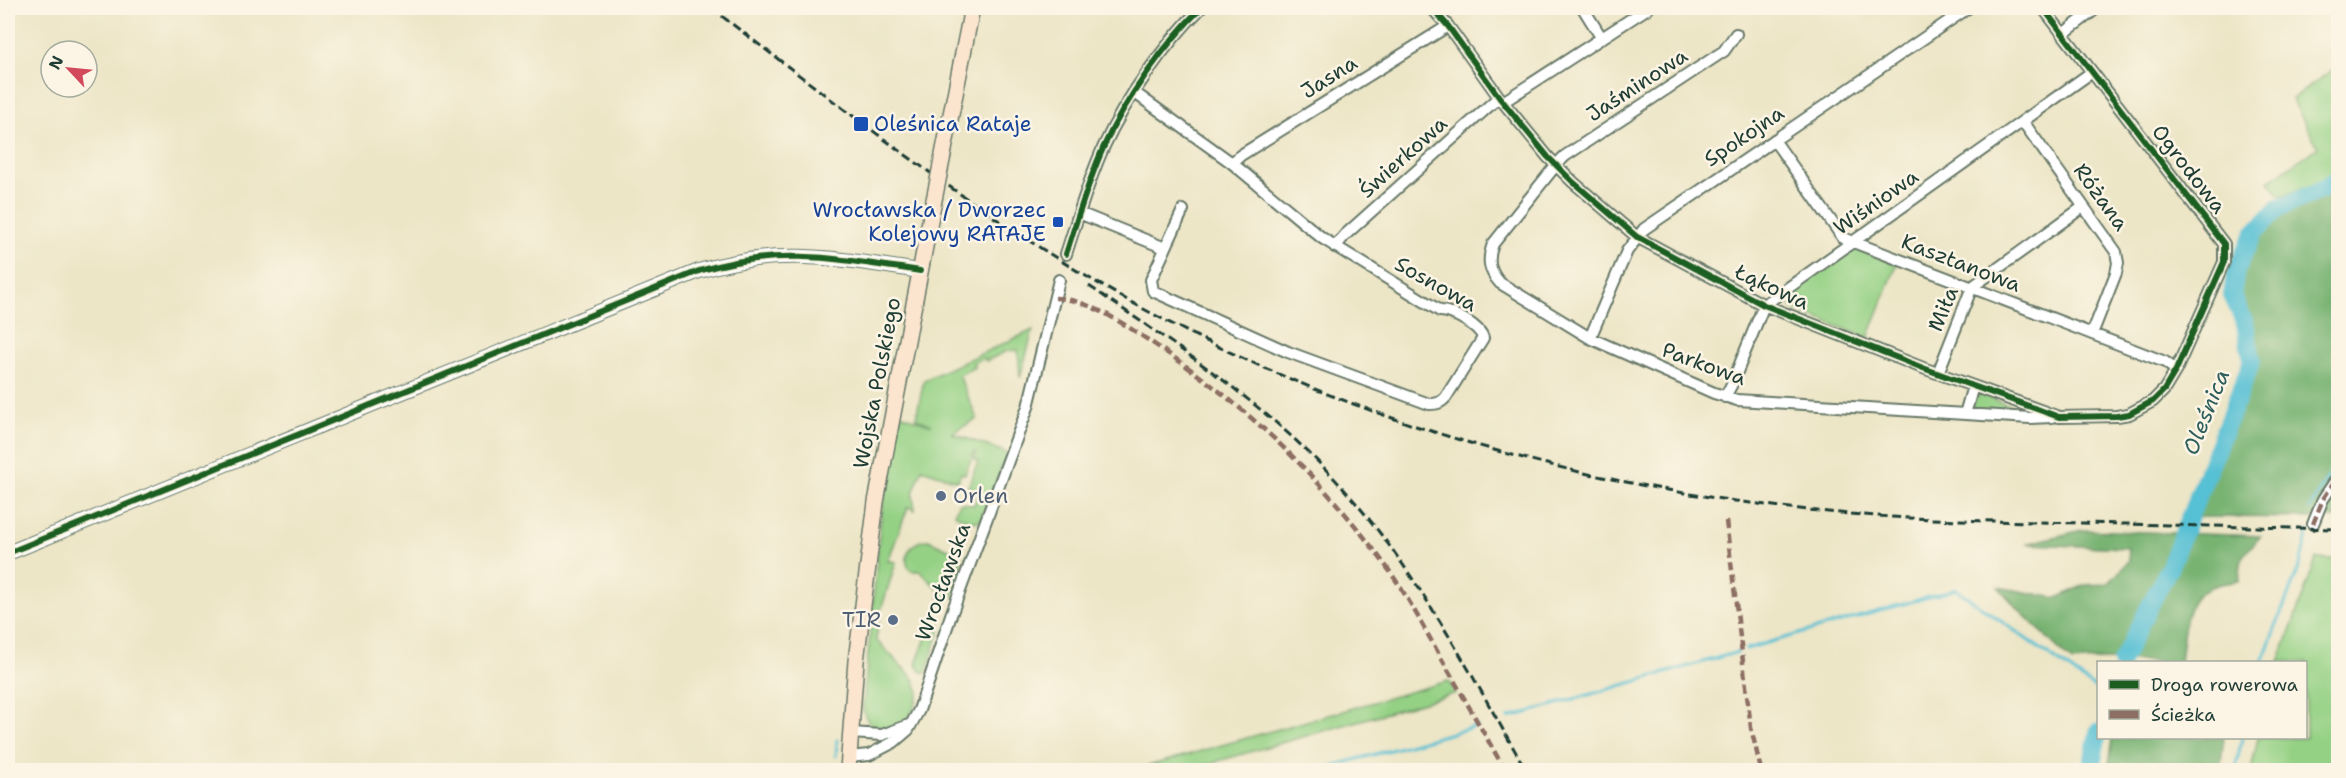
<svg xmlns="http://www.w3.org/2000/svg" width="2346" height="778" font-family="'Shantell Sans',sans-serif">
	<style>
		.green { fill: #95d185; stroke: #5a875c; stroke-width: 1.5 }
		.forest { fill: #78b372; stroke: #4c7853; stroke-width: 1.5 }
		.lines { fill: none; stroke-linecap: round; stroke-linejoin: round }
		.stream { stroke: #57c0d4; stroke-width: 3 }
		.river { stroke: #57c0d4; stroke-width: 18 }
		.minor-casing { stroke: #677867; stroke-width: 14 }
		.tertiary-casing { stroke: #677867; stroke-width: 16 }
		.secondary-casing { stroke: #677867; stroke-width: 18 }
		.minor { stroke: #fff; stroke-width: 10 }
		.tertiary { stroke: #fff; stroke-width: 14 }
		.secondary { stroke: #fbe5cf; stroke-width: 15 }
		.rail { stroke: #1f3d34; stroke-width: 3; stroke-dasharray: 9 4.5; stroke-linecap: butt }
		.secondary-bridge-casing { stroke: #677867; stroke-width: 18; stroke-linecap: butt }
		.secondary-bridge { stroke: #fbe5cf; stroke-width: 15 }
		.quiet { stroke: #8d6e63; stroke-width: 4.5; stroke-dasharray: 9 4.5; stroke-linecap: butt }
		.cycleway-casing { stroke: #fcf5e5; stroke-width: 10 }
		.cycleway { stroke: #1b5e20; stroke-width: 6 }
		.transit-dot { fill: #1a4fb4; stroke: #fcf5e5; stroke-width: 2 }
		.service-dot { fill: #5c6f8a; stroke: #fcf5e5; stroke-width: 2 }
		.labels { text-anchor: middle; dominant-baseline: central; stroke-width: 5; stroke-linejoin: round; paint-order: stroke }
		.street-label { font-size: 21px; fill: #1f3d34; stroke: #fcf5e5 }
		.transit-label { font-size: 21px; fill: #164399; stroke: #fcf5e5; text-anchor: start }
		.service-label { font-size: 21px; fill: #4e5e75; stroke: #fcf5e5; text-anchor: start }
		.water-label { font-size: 22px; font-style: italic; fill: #2d5e5c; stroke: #fcf5e5 }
	</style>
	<rect width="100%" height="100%" fill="#fcf5e5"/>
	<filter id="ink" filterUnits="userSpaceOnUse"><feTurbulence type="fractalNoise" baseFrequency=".0167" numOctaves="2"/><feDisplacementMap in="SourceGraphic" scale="12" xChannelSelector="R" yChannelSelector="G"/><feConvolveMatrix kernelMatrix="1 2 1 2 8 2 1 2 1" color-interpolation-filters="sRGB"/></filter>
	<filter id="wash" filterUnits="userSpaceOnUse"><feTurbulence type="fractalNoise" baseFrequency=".008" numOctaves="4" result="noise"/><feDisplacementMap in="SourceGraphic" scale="24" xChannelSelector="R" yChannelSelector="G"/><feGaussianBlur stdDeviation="1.35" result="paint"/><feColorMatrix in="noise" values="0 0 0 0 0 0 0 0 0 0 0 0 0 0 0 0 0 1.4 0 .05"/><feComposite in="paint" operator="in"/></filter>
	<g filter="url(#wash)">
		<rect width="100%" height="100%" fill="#ece5c6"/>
		<!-- green -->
		<path class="green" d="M 2338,66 L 2338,172 L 2313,186 L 2280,196 L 2269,181 L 2318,147 L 2292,99 Z
			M 1855,249 L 1897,264 L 1868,338 L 1793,309 L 1790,303 L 1794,289 L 1849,251 Z
			M 1033,330 L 1020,378 L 1018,350 L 1007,351 L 986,361 L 984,358 L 973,363 L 975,367 L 959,375 L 977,419 L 952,433 L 1007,453 L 981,520 L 973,522 L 956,515 L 955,512 L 960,503 L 974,505 L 979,491 L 968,487 L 978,461 L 974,459 L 976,453 L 974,452 L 965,474 L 961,473 L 958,481 L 922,469 L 913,493 L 915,510 L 908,507 L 888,561 L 896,562 L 880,613 L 876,640 L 914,679 L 919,692 C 917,701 914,712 907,719 C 892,733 865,732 863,707 L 881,517 L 900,414 L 932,425 L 916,418 L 924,380 Z
			M 1982,395 L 2030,413 L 2032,414 L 1974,410 L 1973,403 L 1978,396 Z
			M 928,540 C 966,556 967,557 953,596 L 945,600 L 939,598 L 939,590 L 920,571 L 911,571 C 900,557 912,540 928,540 Z
			M 2316,559 L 2338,559 L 2338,770 L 2251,770 L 2258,738 L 2306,738 L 2306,662 L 2279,662 Z
			M 934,617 L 938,618 L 940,630 L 926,673 C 920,673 918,669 916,664 Z
			M 1448,681 L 1456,693 L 1187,770 L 1134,770 Z"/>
		<!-- forest -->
		<path class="forest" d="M 2338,183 L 2338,518 L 2197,517 L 2258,359 L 2238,290 L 2251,250 L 2268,223 L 2286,210 Z
			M 2082,530 L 2261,536 L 2242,557 L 2239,581 C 2225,583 2204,586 2195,598 C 2184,614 2182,644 2180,662 L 2099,660 L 2072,662 L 2023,614 L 1998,587 L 2057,598 L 2085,585 L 2108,584 L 2129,561 L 2128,548 L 2026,544 Z
			M 2113,738 L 2224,738 L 2220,770 L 2213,770 L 2206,763 L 2173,767 L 2171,770 L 2108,770 Z"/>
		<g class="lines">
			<!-- stream -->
			<path class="stream" d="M 2310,509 L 2338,459
				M 1746,649 L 1956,589 L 2098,690
				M 2262,662 L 2300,565 L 2308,532
				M 1508,718 L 1738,652
				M 836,756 L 837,740
				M 1318,770 L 1477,726
				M 2235,770 L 2242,738"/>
			<!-- river -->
			<path class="river" d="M 2121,662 L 2170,566 L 2252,361 L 2245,323 L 2232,295 L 2236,271 L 2244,253 L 2255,232 L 2278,208 L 2320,191 L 2338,179
				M 2091,770 L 2098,732"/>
		</g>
	</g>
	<g filter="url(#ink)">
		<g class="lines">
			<!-- minor casing -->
			<g class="minor-casing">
				<path id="minor" d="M 1432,8 L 1448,26 L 1499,97 L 1548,157 L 1573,182 L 1637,237 L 1764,305 L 1923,368 L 2059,417 L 2117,416 L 2129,414 L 2153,401 L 2164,390 L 2176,370 L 2224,262 L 2224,244 L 2043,8
					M 1583,8 L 1601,37
					M 1736,34 L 1724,51 L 1565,156 L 1556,165 L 1493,244 C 1487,260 1489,271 1500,283 L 1590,338 L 1714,393 L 1737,400 L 2030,418 L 2052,417
					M 2063,34 L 2097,8
					M 1135,93 L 1232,163 L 1322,238 L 1440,311 C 1452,311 1480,326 1483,338 L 1446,397 C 1441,403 1437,404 1429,404 L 1288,352 L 1153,291 L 1151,280 L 1183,210
					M 1503,102 L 1648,8
					M 2024,123 L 2116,252 L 2118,263 L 2116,273 L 2092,334
					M 1774,140 L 1843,238 L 2165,362 L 2176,370
					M 1232,163 L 1241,155 L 1448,26
					M 1079,213 L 1165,248
					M 1335,247 L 1345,235 L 1499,97
					M 1066,254 C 1078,217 1088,181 1104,146 C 1125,100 1165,43 1201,8
					M 1590,338 L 1627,251 L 1644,229 L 1968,8
					M 1938,373 L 1972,287 L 2083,207
					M 1725,397 L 1732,384 L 1764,305 L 2092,72
					M 1965,414 L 1973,386
					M 2313,524 L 2323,499 L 2338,477
					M 851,733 L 882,735 L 909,725
					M 849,757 L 869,755 L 894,742 L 908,730 L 919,710 L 951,615 L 1028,407 L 1059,280"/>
			</g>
			<!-- tertiary casing -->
			<g class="tertiary-casing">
				<path id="tertiary" d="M 8,553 L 699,271 C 780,246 839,259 920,271"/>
			</g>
			<!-- secondary casing -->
			<g class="secondary-casing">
				<path id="secondary" d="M 944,150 L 972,8
					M 848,770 L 856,661 L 876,502 L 933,205"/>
			</g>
			<!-- minor -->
			<use href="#minor" class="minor"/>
			<!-- tertiary -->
			<use href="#tertiary" class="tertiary"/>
			<!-- secondary -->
			<use href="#secondary" class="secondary"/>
			<!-- rail -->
			<path class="rail" d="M 711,8 C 854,116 995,230 1153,314 C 1353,420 1576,485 1800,509 C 1894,520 1988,521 2083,523 C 2168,525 2253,527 2338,529
				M 1089,286 C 1178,347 1268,405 1341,486 C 1417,570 1470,673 1526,770"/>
			<!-- secondary-bridge casing -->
			<g class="secondary-bridge-casing">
				<path id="secondary-bridge" d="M 933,205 L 944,150"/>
			</g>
			<!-- secondary-bridge -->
			<use href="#secondary-bridge" class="secondary-bridge"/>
			<!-- quiet -->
			<path class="quiet" d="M 1055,298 C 1088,298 1130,328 1157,346 C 1249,407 1327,483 1391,573 C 1409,599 1424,628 1440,656 C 1462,694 1483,732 1505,770
				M 1726,521 L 1751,728 L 1761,770
				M 2313,524 L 2323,499 L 2338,477"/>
			<!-- cycleway casing -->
			<g class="cycleway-casing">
				<path id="cycleway" d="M 1432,8 L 1448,26 L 1499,97 L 1548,157 L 1573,182 L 1637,237 L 1764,305 L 1923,368 L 2059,417 L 2117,416 L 2129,414 L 2153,401 L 2164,390 L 2176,370 L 2224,262 L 2224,244 L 2043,8
					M 1066,254 C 1078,217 1088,181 1104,146 C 1125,100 1165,43 1201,8
					M 8,553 L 699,271 C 780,246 839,259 920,271"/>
			</g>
			<!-- cycleway -->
			<use href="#cycleway" class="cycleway"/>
		</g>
	</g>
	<!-- markers -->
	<g class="transit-dot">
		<rect x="853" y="116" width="16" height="16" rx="3"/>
		<rect x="1052" y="216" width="12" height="12" rx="3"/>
	</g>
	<g class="service-dot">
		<circle cx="941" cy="496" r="6"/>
		<circle cx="893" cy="620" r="6"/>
	</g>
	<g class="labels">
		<!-- street labels -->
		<g class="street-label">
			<text transform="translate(1329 77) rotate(-32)">Jasna</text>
			<text transform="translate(1637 85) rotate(-33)">Jaśminowa</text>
			<text transform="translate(1744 136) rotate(-34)">Spokojna</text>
			<text transform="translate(1403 157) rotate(-42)">Świerkowa</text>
			<text transform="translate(2189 169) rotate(52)">Ogrodowa</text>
			<text transform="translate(2101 197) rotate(54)">Różana</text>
			<text transform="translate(1876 202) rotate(-35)">Wiśniowa</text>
			<text transform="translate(1961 263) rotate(21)">Kasztanowa</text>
			<text transform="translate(1436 284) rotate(29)">Sosnowa</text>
			<text transform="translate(1772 287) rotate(25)">Łąkowa</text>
			<text transform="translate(1943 309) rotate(-67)">Miła</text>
			<text transform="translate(1704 364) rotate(20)">Parkowa</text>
			<text transform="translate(877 383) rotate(-79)">Wojska Polskiego</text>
			<text transform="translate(943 582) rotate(-70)">Wrocławska</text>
		</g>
		<!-- transit labels -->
		<g class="transit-label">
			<text x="874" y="124">Oleśnica Rataje</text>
			<text x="1046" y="210" text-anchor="end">Wrocławska / Dworzec<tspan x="1046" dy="24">Kolejowy RATAJE</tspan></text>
		</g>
		<!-- service labels -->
		<g class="service-label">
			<text x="953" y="496">Orlen</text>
			<text x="881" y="620" text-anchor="end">TIR</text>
		</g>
		<!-- water labels -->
		<g class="water-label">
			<text transform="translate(2206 412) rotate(-68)">Oleśnica</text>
		</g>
	</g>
	<!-- margin -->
	<rect width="2346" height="778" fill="none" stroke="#fcf5e5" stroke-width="30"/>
	<!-- legend -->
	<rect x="2097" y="661" width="210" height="78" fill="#fcf5e5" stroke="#a4ab9e" stroke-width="1.5"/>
	<rect x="2109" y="680" width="30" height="9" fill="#1b5e20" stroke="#a4ab9e" stroke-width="1.5"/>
	<text x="2151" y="691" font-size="18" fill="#1f3d34">Droga rowerowa</text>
	<rect x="2109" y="710" width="30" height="9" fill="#8d6e63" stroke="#a4ab9e" stroke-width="1.5"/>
	<text x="2151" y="721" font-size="18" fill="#1f3d34">Ścieżka</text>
	<!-- north arrow -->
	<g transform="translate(69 69) rotate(296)"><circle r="28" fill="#fcf5e5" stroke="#a4ab9e" stroke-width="1.5"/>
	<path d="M0-4.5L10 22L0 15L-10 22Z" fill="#d1495b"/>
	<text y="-9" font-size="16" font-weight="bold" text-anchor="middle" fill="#1f3d34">N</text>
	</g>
</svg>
